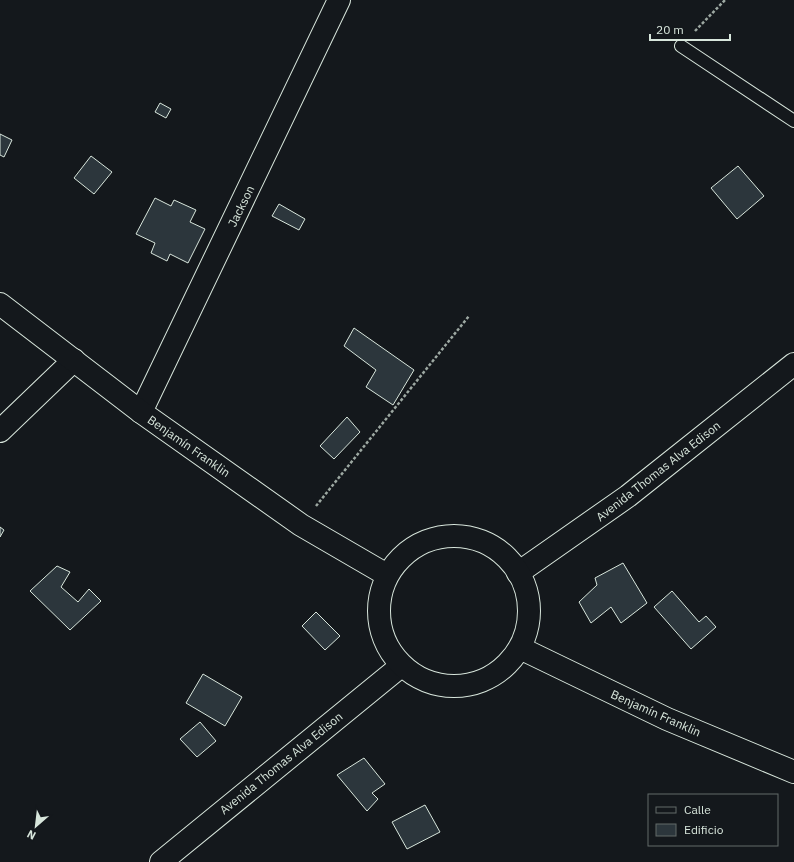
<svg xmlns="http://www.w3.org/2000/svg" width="794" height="862" font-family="'IBM Plex Sans',sans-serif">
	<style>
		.building { fill: #2c363c; stroke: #d8e6dc }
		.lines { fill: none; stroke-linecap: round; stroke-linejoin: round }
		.service-casing { stroke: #d8e6dc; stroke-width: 14 }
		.minor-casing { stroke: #d8e6dc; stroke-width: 24 }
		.tertiary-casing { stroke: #d8e6dc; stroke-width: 24 }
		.path { stroke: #9da8a2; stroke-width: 2.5; stroke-dasharray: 3 2; stroke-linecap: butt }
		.service { stroke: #14181c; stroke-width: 12 }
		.minor { stroke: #14181c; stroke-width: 22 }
		.tertiary { stroke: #14181c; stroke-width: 22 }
		.labels { text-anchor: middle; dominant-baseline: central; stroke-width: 3; stroke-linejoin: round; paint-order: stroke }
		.street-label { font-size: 12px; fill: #d8e6dc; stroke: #14181c }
	</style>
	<rect width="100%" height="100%" fill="#14181c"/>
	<!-- building -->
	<path class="building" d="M 160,103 L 171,109 L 166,118 L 155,112 Z
		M 0,134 L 12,140 L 4,157 L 0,155 Z
		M 91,156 L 112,172 L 94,194 L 74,178 Z
		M 738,166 L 764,196 L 737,219 L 711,188 Z
		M 155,198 L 171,206 L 174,200 L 196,210 L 190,222 L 205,229 L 188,263 L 170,254 L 167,261 L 151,253 L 155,243 L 136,234 Z
		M 279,204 L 305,219 L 299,230 L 272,216 Z
		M 354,328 L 414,370 L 393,405 L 366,387 L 376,370 L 344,346 Z
		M 347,417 L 360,432 L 334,459 L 320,446 Z
		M 0,527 L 4,530 L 0,537 Z
		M 623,563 L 647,603 L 621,623 L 611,607 L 591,623 L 579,602 L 597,585 L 595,578 Z
		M 57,566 L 70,572 L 61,587 L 78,602 L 89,589 L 101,601 L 70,630 L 30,591 Z
		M 672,591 L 699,622 L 706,616 L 716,627 L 691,649 L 654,607 Z
		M 316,612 L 340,636 L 325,650 L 302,626 Z
		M 203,674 L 242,697 L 225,726 L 186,703 Z
		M 200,722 L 216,741 L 197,757 L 180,739 Z
		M 364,758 L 385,784 L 372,793 L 378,799 L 367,811 L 337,775 Z
		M 425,805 L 440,832 L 407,849 L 392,822 Z"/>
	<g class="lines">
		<!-- service casing -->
		<g class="service-casing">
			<path id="service" d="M 681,46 L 794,121"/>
		</g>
		<!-- minor casing -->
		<g class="minor-casing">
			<path id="minor" d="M 141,412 L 339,0
				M 0,431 L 74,360
				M 518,573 L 628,496 L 794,364
				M 161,862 L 401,666"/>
		</g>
		<!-- tertiary casing -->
		<g class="tertiary-casing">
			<path id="tertiary" d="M 0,304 L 141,412 L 301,525 L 387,575
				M379 611a75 75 0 1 1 150 0a75 75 0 1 1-150 0Z
				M 520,648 L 667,719 L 794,772"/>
		</g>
		<!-- path -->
		<path class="path" d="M 695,31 L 725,0
			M 316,506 L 469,316"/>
		<!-- service -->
		<use href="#service" class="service"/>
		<!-- minor -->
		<use href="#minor" class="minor"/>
		<!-- tertiary -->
		<use href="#tertiary" class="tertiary"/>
	</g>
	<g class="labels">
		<!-- street labels -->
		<g class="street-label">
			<text transform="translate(241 206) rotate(-64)">Jackson</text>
			<text transform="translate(189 446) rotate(35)">Benjamín Franklin</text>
			<text transform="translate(658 471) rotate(-38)">Avenida Thomas Alva Edison</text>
			<text transform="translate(656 713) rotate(24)">Benjamín Franklin</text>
			<text transform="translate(281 763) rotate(-39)">Avenida Thomas Alva Edison</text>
		</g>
	</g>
	<!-- legend -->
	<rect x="648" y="794" width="130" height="52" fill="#14181c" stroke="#626a69"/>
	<rect x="656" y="807" width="20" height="6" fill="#14181c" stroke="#626a69"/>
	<text x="684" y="814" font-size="12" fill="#d8e6dc">Calle</text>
	<rect x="656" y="824" width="20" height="12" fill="#2c363c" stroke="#626a69"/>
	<text x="684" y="834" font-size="12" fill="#d8e6dc">Edificio</text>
	<!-- north arrow -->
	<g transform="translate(36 826) rotate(208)" stroke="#14181c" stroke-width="3" paint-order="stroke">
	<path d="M0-3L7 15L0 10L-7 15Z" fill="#d8e6dc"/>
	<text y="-6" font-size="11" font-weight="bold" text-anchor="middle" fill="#d8e6dc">N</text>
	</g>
	<!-- scale -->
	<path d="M650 34v6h80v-6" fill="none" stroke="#d8e6dc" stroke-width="2"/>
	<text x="656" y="34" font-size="12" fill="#d8e6dc" stroke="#14181c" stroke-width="3" paint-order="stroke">20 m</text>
</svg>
